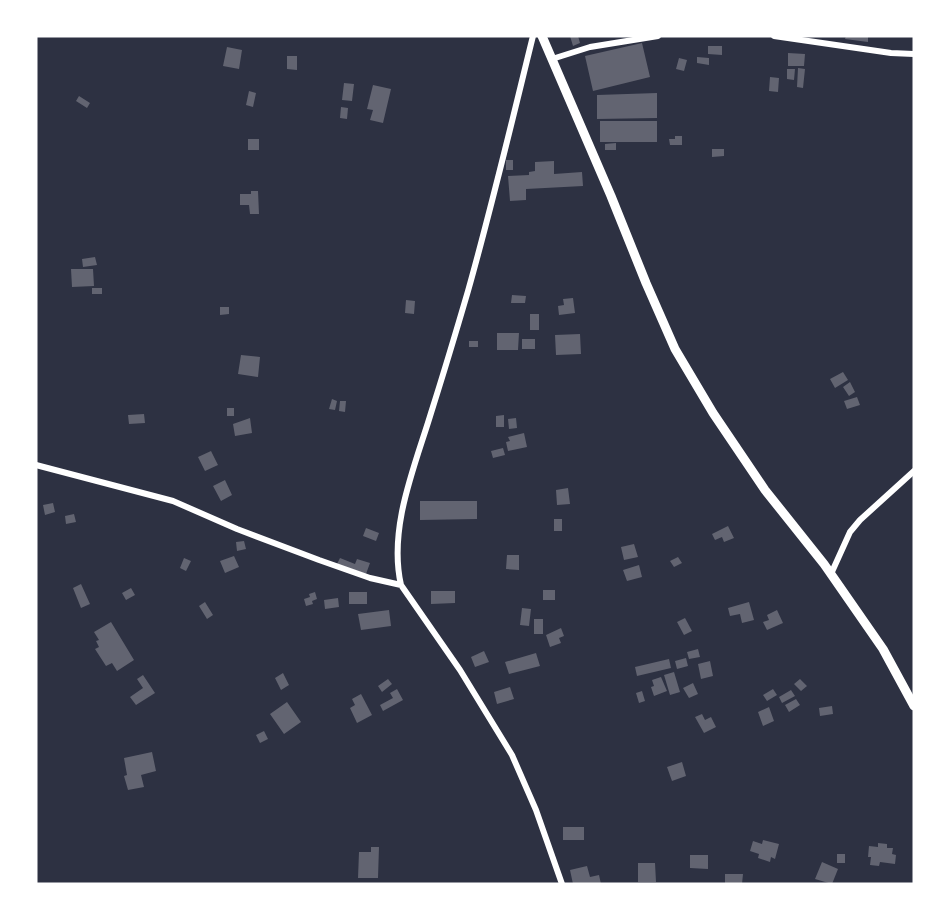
<svg xmlns="http://www.w3.org/2000/svg" width="950" height="920" font-family="'IBM Plex Sans',sans-serif">
	<style>
		.building { fill: #626471 }
		.lines { fill: none; stroke-linecap: round; stroke-linejoin: round }
		.minor { stroke: #fff; stroke-width: 6 }
		.tertiary { stroke: #fff; stroke-width: 9 }
	</style>
	<rect width="100%" height="100%" fill="#2d3142"/>
	<!-- building -->
	<path class="building" d="M 570,36 L 578,36 L 580,43 L 573,46 Z
		M 846,36 L 868,36 L 868,42 L 845,39 Z
		M 642,43 L 650,77 L 593,91 L 585,56 Z
		M 708,46 L 722,46 L 722,55 L 708,54 Z
		M 227,47 L 242,50 L 239,69 L 223,66 Z
		M 788,53 L 805,54 L 804,66 L 788,66 Z
		M 287,56 L 297,56 L 297,70 L 287,69 Z
		M 697,57 L 709,58 L 709,65 L 697,63 Z
		M 679,58 L 687,60 L 684,71 L 676,69 Z
		M 798,68 L 805,69 L 803,88 L 797,87 Z
		M 787,69 L 795,69 L 794,80 L 787,79 Z
		M 770,77 L 779,78 L 778,92 L 769,91 Z
		M 344,83 L 354,84 L 352,101 L 342,100 Z
		M 373,85 L 391,89 L 383,123 L 370,120 L 373,110 L 367,109 Z
		M 249,91 L 256,93 L 253,107 L 246,105 Z
		M 657,93 L 657,118 L 597,119 L 597,95 Z
		M 79,96 L 90,103 L 87,108 L 76,101 Z
		M 341,107 L 348,108 L 347,119 L 340,118 Z
		M 600,121 L 657,121 L 657,142 L 600,142 Z
		M 675,136 L 682,136 L 682,145 L 670,145 L 669,139 L 675,139 Z
		M 248,139 L 259,139 L 259,150 L 248,150 Z
		M 616,143 L 616,150 L 605,150 L 605,144 Z
		M 712,149 L 724,149 L 724,156 L 712,157 Z
		M 506,160 L 513,160 L 513,170 L 506,170 Z
		M 554,161 L 554,174 L 582,172 L 583,186 L 526,189 L 526,200 L 510,201 L 508,176 L 529,175 L 529,172 L 535,171 L 535,162 Z
		M 251,191 L 258,191 L 259,214 L 250,214 L 249,205 L 240,205 L 240,194 L 251,194 Z
		M 95,257 L 97,265 L 83,267 L 82,259 Z
		M 71,269 L 93,269 L 94,286 L 72,287 Z
		M 92,288 L 102,288 L 102,294 L 92,294 Z
		M 512,295 L 526,296 L 525,303 L 511,303 Z
		M 573,298 L 575,313 L 559,315 L 558,306 L 564,305 L 563,299 Z
		M 406,300 L 415,301 L 414,314 L 405,313 Z
		M 220,307 L 229,307 L 229,314 L 220,315 Z
		M 530,314 L 539,314 L 539,330 L 530,330 Z
		M 497,333 L 519,333 L 518,350 L 497,350 Z
		M 580,334 L 581,354 L 556,355 L 555,335 Z
		M 522,339 L 535,339 L 535,349 L 522,349 Z
		M 469,341 L 478,341 L 478,347 L 469,347 Z
		M 241,355 L 260,357 L 258,377 L 238,374 Z
		M 843,372 L 848,380 L 835,388 L 830,379 Z
		M 850,382 L 855,392 L 849,396 L 843,387 Z
		M 857,397 L 860,405 L 847,409 L 844,401 Z
		M 332,399 L 337,401 L 335,410 L 329,409 Z
		M 340,401 L 346,401 L 345,412 L 339,411 Z
		M 227,408 L 234,408 L 234,416 L 227,416 Z
		M 144,414 L 145,423 L 129,424 L 128,415 Z
		M 504,415 L 504,427 L 496,427 L 496,416 Z
		M 250,418 L 252,433 L 235,436 L 233,424 Z
		M 516,418 L 517,428 L 509,429 L 508,419 Z
		M 524,433 L 527,447 L 508,451 L 506,442 L 510,441 L 508,437 Z
		M 503,448 L 505,455 L 493,458 L 491,451 Z
		M 211,451 L 218,465 L 205,471 L 198,457 Z
		M 225,480 L 232,495 L 221,501 L 213,486 Z
		M 568,488 L 570,504 L 557,505 L 556,490 Z
		M 420,501 L 477,501 L 477,519 L 420,520 Z
		M 53,503 L 55,512 L 45,515 L 43,505 Z
		M 74,514 L 76,522 L 66,524 L 65,516 Z
		M 554,519 L 562,519 L 562,531 L 554,531 Z
		M 728,526 L 734,538 L 724,542 L 722,537 L 715,540 L 712,534 Z
		M 366,528 L 379,533 L 376,541 L 363,536 Z
		M 244,541 L 246,549 L 237,551 L 236,542 Z
		M 634,544 L 638,557 L 624,560 L 621,547 Z
		M 507,555 L 519,555 L 519,570 L 506,569 Z
		M 234,556 L 239,567 L 225,573 L 220,561 Z
		M 678,557 L 682,563 L 674,567 L 670,561 Z
		M 184,558 L 191,561 L 186,571 L 180,568 Z
		M 340,558 L 355,564 L 357,559 L 370,563 L 366,574 L 337,564 Z
		M 639,565 L 642,577 L 627,581 L 623,570 Z
		M 81,584 L 90,604 L 81,608 L 73,588 Z
		M 131,588 L 135,595 L 126,600 L 122,593 Z
		M 543,590 L 555,590 L 555,600 L 543,600 Z
		M 431,591 L 455,591 L 455,603 L 431,604 Z
		M 315,592 L 317,599 L 312,601 L 313,604 L 306,606 L 304,599 L 310,597 L 309,594 Z
		M 349,592 L 367,592 L 367,604 L 349,604 Z
		M 338,598 L 339,607 L 325,609 L 324,600 Z
		M 205,602 L 213,615 L 207,619 L 199,606 Z
		M 749,602 L 754,620 L 742,623 L 740,614 L 730,616 L 728,608 Z
		M 522,608 L 531,609 L 529,626 L 520,625 Z
		M 389,610 L 391,626 L 361,630 L 358,614 Z
		M 777,610 L 783,623 L 767,630 L 763,622 L 769,620 L 767,615 Z
		M 685,618 L 692,631 L 684,635 L 677,622 Z
		M 534,619 L 543,619 L 543,634 L 534,634 Z
		M 111,622 L 134,660 L 117,671 L 112,663 L 106,666 L 95,649 L 99,647 L 96,641 L 99,640 L 94,632 Z
		M 561,628 L 564,636 L 559,638 L 561,643 L 550,647 L 546,635 Z
		M 698,649 L 700,657 L 689,659 L 687,652 Z
		M 484,651 L 489,662 L 475,667 L 471,657 Z
		M 536,653 L 540,666 L 509,674 L 505,662 Z
		M 686,658 L 688,666 L 677,669 L 675,661 Z
		M 669,659 L 671,668 L 637,676 L 635,667 Z
		M 710,661 L 713,676 L 701,679 L 698,664 Z
		M 674,672 L 680,692 L 670,695 L 664,675 Z
		M 283,673 L 289,685 L 281,690 L 275,678 Z
		M 143,675 L 155,693 L 136,705 L 130,697 L 143,688 L 137,679 Z
		M 661,677 L 667,691 L 654,696 L 651,687 L 654,686 L 652,680 Z
		M 388,679 L 392,684 L 382,692 L 378,686 Z
		M 800,679 L 807,686 L 801,691 L 794,684 Z
		M 693,683 L 698,694 L 689,698 L 683,688 Z
		M 510,687 L 514,699 L 497,704 L 494,692 Z
		M 397,689 L 403,700 L 383,711 L 380,705 L 393,698 L 390,693 Z
		M 773,689 L 777,695 L 767,701 L 763,695 Z
		M 791,690 L 795,696 L 782,703 L 779,697 Z
		M 642,691 L 645,701 L 639,703 L 636,693 Z
		M 361,694 L 372,715 L 357,723 L 350,708 L 355,705 L 352,699 Z
		M 796,699 L 800,705 L 789,712 L 785,705 Z
		M 287,702 L 301,722 L 284,734 L 270,714 Z
		M 832,706 L 833,714 L 820,716 L 819,708 Z
		M 769,707 L 774,721 L 763,726 L 758,712 Z
		M 702,714 L 705,720 L 711,717 L 716,727 L 704,733 L 695,717 Z
		M 264,731 L 268,739 L 260,743 L 256,735 Z
		M 152,752 L 156,771 L 141,775 L 144,787 L 128,790 L 124,776 L 127,775 L 124,758 Z
		M 682,762 L 686,776 L 672,781 L 667,767 Z
		M 563,827 L 584,827 L 584,840 L 563,840 Z
		M 763,840 L 779,844 L 775,859 L 771,857 L 770,862 L 758,858 L 759,854 L 750,851 L 753,841 L 762,844 Z
		M 878,843 L 887,844 L 887,848 L 893,848 L 892,854 L 896,855 L 895,864 L 880,862 L 879,866 L 870,865 L 871,857 L 868,857 L 869,846 L 878,847 Z
		M 371,847 L 379,847 L 378,878 L 358,878 L 359,852 L 371,852 Z
		M 837,854 L 845,854 L 845,863 L 837,863 Z
		M 690,855 L 708,855 L 708,869 L 690,868 Z
		M 822,862 L 838,869 L 832,884 L 815,879 Z
		M 638,863 L 655,863 L 656,882 L 638,882 Z
		M 587,866 L 590,877 L 599,875 L 601,884 L 573,884 L 570,870 Z
		M 725,874 L 743,874 L 742,884 L 725,884 Z"/>
	<g class="lines">
		<!-- minor -->
		<path class="minor" d="M 533,36 C 512,121 492,206 468,291 C 456,332 444,372 431,413 C 415,466 388,528 401,585 L 460,670 L 512,755 L 536,810 L 562,884
			M 774,36 L 891,53 L 914,54
			M 552,59 L 590,47 L 658,36
			M 36,465 L 173,501 L 237,529 L 319,560 L 370,578 L 401,585
			M 831,574 L 850,532 L 860,520 L 914,471"/>
		<!-- tertiary -->
		<path class="tertiary" d="M 542,36 L 611,196 L 646,283 L 675,349 L 713,413 L 765,490 L 824,564 L 883,649 L 914,706"/>
	</g>
	<!-- border -->
	<rect width="950" height="920" fill="none" stroke="#ffffff" stroke-width="75"/>
</svg>
